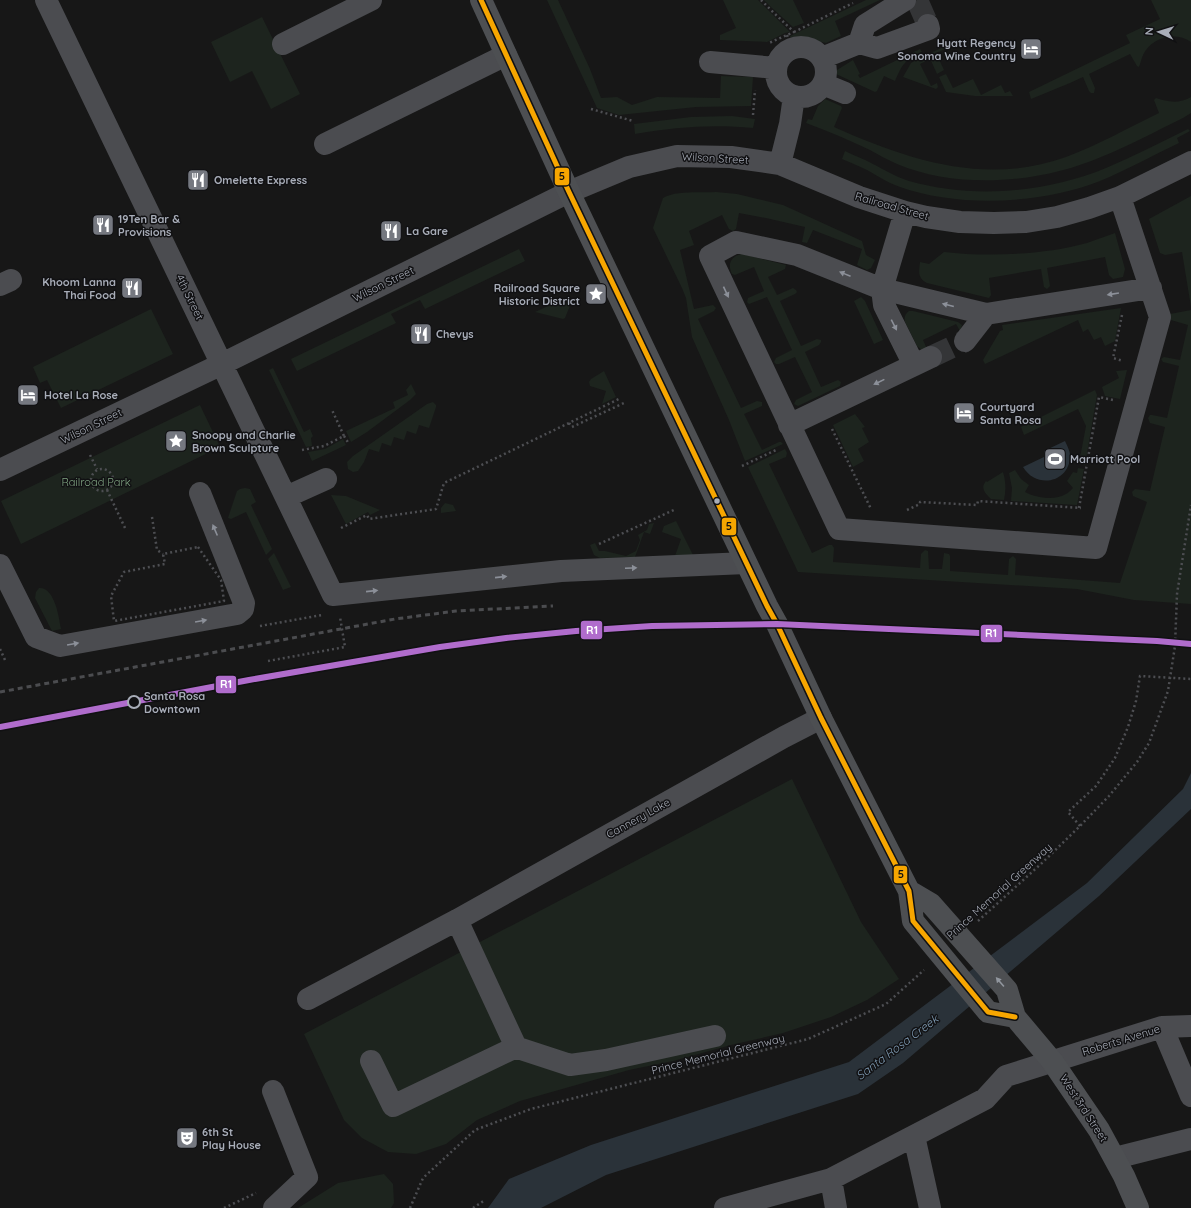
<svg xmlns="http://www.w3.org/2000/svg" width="1191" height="1208" font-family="Quicksand,sans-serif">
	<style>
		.green { fill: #1d241e }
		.water { fill: #2a3239 }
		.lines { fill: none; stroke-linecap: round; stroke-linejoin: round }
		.minor-tunnel { stroke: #343537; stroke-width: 22; stroke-dasharray: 22 11; stroke-linecap: butt }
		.path { stroke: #4d4e52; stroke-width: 2.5; stroke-dasharray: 2 3; stroke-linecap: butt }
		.minor { stroke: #4b4c50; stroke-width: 22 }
		.major { stroke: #4d4f52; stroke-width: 22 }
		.rail { stroke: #4b4c4f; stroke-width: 3; stroke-dasharray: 5 4; stroke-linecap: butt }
		.bus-1-casing { stroke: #111113; stroke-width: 8 }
		.bus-1 { stroke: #f7a600; stroke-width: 5 }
		.rail-1-casing { stroke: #111113; stroke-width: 9 }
		.rail-1 { stroke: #b06ccc; stroke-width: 6 }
		.oneway { fill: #8c9099 }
		.oneway2 { fill: #91969e }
		.bus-dot { fill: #a8adb8; stroke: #111113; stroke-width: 1.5 }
		.stop-dot { fill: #111113; stroke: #a8adb8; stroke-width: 2 }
		.labels { text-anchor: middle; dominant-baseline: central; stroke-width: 3; stroke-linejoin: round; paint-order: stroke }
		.poi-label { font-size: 11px; font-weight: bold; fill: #a8adb8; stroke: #111113; text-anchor: start }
		.street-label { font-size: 11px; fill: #a8adb8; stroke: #111113 }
		.park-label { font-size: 11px; fill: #7fa381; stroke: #111113 }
		.stop-label { font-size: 11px; font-weight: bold; fill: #a8adb8; stroke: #111113; text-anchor: start }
		.water-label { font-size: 12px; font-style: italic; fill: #7f9bb3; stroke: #111113 }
		.line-badge { stroke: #111113; stroke-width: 1.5 }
		.badge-label { font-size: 11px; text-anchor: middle; font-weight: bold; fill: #fff }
		.pale-badge-label { font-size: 11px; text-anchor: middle; font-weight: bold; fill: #111 }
	</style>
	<rect width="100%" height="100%" fill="#171717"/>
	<!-- green -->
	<path class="green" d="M 547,0 L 558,0 L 590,69 L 601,98 L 617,97 L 632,105 L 657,97 L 720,98 L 721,76 L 753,77 L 751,106 L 696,107 L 619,115 L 597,108 Z
		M 723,0 L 758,0 L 790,32 L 785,33 L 767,42 L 720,40 L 720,35 L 736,28 Z
		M 764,0 L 793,0 L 804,23 L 793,27 L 772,8 Z
		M 866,0 L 880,0 L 835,21 L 841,36 L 826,43 L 804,38 L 791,40 L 790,36 Z
		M 1151,0 L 1191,0 L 1191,42 C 1177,32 1156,36 1146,50 C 1142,55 1141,62 1139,67 L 1137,66 L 1130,54 L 1089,74 L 1095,88 L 1094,93 L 1091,93 L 1089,91 L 1083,77 L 1070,83 L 1031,99 L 1029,92 L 1130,43 L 1126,35 L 1160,19 Z
		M 262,17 L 300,94 L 271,109 L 252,71 L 230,82 L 211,42 Z
		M 951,44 L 952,46 L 936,53 L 944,70 L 937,74 L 928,54 Z
		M 920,49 L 922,52 C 904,61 903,63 895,81 L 884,76 L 877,91 L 875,92 L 836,74 L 836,71 L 837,70 L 853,60 L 860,74 L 858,75 L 860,78 Z
		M 924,56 L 926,61 L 920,64 L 931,86 L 937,83 L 938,87 L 936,89 L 903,77 L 911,63 Z
		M 946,74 L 953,88 L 973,79 L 981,95 L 1001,85 L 1005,93 L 1010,91 L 1013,96 L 975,96 L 946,92 L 939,77 Z
		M 1191,97 L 1191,113 L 1183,118 C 1156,131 1129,146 1101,157 C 1041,183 959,190 897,164 C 888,160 879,155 870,150 C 849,140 828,131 806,123 L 808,119 L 812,120 L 818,106 L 825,99 L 841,106 L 842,108 L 834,127 C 908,160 986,186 1066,157 C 1098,145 1128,128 1159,113 L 1154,100 L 1156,98 C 1168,102 1179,104 1191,97 Z
		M 732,116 L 755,119 L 753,128 C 713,124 675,127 635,134 L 634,124 L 691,117 Z
		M 1188,129 L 1190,131 L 1177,138 L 1179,143 C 1153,155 1127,170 1100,181 C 1042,204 959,208 900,187 C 888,183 878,176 867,170 C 859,166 851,163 842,159 L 845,151 C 855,156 864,159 873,164 C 885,170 896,177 909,181 C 973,199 1045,193 1106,168 C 1134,156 1161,142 1188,129 Z
		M 716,192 L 737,194 L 783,205 L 862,241 L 866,255 L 875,260 L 871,268 L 867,270 L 857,265 L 862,249 L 813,230 L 807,243 L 802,242 L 805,227 L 766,218 L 739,213 L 736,229 L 733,231 L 729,229 L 722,215 L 689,231 L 694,245 L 680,250 L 694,309 L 713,305 L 716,308 L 714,311 L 698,319 L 741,408 L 757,401 L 762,402 L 762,406 L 744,414 L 762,450 L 779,442 L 781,442 L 783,444 L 745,461 L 729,420 L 692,337 L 686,298 L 682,288 L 653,228 L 663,198 C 676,190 701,193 716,192 Z
		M 1191,196 L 1191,307 L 1182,252 L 1165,255 L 1160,253 L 1149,219 Z
		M 1115,233 L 1125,269 L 1123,277 L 1113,279 L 1109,275 L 1105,257 L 1047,268 L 1050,286 L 1047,289 L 1044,287 L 1041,269 L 989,278 L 991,295 L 989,298 L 927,283 C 917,278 919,271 920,262 L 929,264 L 944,252 C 987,257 1044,255 1087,243 C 1096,240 1106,236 1115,233 Z
		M 519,249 L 525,261 L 425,309 L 420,300 L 391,314 L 396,323 L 297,371 L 291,359 Z
		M 742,254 L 786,265 L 785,269 L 768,277 L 777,295 L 793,288 L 796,290 L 797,292 L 795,294 L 780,301 L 801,346 L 817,339 L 821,340 L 821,342 L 819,345 L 805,352 L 821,387 L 838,380 L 841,382 L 840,386 L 798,406 L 794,404 L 796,400 L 812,392 L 795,357 L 779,364 L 776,364 L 774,362 L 776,358 L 792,350 L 767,297 L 749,304 L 747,302 L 748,298 L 764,291 L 754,267 L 735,275 L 732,274 C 727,264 731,256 742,254 Z
		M 568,297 L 571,303 L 565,318 L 563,319 L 535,312 Z
		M 861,297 L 865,301 L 883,340 L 874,344 L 854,301 Z
		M 1121,308 L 1115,341 L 1105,346 L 1101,337 L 1094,340 L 1088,329 L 1083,332 L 1078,320 L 985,364 L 983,360 L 1000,331 L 1003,330 L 1002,325 Z
		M 151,309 L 173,354 L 61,408 L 47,380 L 40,383 L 33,367 Z
		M 1191,310 L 1191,604 L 1134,600 L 1077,589 L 798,572 L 748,467 L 785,449 L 787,453 L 786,457 L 769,464 L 812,553 L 829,545 L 832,545 L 834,548 L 833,562 L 920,568 L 921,554 L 925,550 L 928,551 L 929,569 L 942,569 L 944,553 L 949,554 L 950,556 L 950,571 L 1008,575 L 1009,559 L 1013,556 L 1016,559 L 1015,575 L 1120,583 L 1147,502 L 1133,496 L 1132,492 L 1135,489 L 1150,491 L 1165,427 L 1150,423 L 1148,418 L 1150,415 L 1152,415 L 1167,418 L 1179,366 L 1163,362 L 1161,359 L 1164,357 L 1180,360 L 1188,325 L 1171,320 L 1169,318 L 1170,314 Z
		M 909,311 L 913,311 L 958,322 L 962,325 L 960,331 L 956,324 L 923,340 L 927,349 L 922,350 L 917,346 L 905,322 C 904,317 905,314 909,311 Z
		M 273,368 L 304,432 L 310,429 L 313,436 L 311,438 L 312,446 L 306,447 L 269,370 Z
		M 1127,370 L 1120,399 L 1105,396 L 1102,387 L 1119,378 L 1116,371 Z
		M 604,371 L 616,397 L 602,404 L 606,391 L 590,386 L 589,382 L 591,379 Z
		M 411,384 L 416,394 L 410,400 L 367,432 L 351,442 L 346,431 L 395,408 L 393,402 L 408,395 L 406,390 Z
		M 1095,390 L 1097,395 L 1085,465 L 1079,463 L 1086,426 L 1078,409 L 1024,435 L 1021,427 Z
		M 433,402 L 436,405 L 436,407 L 429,428 L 419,425 L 416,434 L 407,431 L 404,440 L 394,437 L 391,446 L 382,443 L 379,452 L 369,449 L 364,462 L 358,471 L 353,472 L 348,469 L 347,462 L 353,456 L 427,404 Z
		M 200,405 L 220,447 L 21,544 L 1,501 Z
		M 855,414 L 865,427 L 862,428 L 869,442 L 858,449 L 864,461 L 853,467 L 833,425 Z
		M 343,439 L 346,445 L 312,461 L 308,452 L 325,449 Z
		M 1078,468 L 1084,469 L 1077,505 L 1011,501 L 1012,488 L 1009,473 L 1015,470 L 1021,479 L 1029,485 L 1025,492 C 1036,498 1055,501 1066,494 C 1068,493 1071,490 1073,488 L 1067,481 L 1073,472 L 1077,473 Z
		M 1003,472 C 1006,482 1006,490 1004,500 L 991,499 C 985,493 980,488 986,481 L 987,482 Z
		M 245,488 L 250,489 L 256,502 L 251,505 L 272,549 L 266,555 L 246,512 L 231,519 L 228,518 L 237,491 L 240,489 Z
		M 331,495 L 346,496 L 380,510 L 370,515 L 368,512 L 346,524 Z
		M 445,503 L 453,505 L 456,511 L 441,513 L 441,508 Z
		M 676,521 L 695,559 L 675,556 L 681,539 L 662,532 L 664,526 Z
		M 654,523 L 650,534 L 644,532 L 635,557 L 600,558 L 594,555 L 590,545 L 595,543 L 599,551 L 605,551 L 626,556 L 636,551 L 640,540 L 638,535 L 647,530 L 649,524 Z
		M 274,553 L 291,587 L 283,590 L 268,559 Z
		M 39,588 C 55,587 59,618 61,629 L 52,631 L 35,598 L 36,592 Z
		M 792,779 L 861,922 L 899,979 L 867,1000 L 831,1017 L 783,1033 L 731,1045 L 673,1061 L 629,1070 L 520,1101 L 477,1120 L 446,1144 L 416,1154 L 388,1152 L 362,1138 L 344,1120 L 304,1034 Z
		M 384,1174 L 393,1184 L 394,1203 L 391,1208 L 298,1208 L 338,1183 Z"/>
	<!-- water -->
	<path class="water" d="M 1065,441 C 1067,446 1070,450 1070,456 C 1070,482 1037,490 1023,467 L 1046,456 L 1044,451 Z
		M 1191,773 L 1191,809 L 1099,896 L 903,1063 L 858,1094 L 606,1175 L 541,1208 L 488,1208 L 509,1179 L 591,1145 L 849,1062 L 1087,883 L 1183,789 Z"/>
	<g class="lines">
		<!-- minor-tunnel -->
		<path class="minor-tunnel" d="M 917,0 L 928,25
			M 931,357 L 965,341"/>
		<!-- path -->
		<path class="path" d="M 761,0 L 774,13 L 794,32 L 769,43
			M 794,32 L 853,3
			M 787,35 L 789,41
			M 591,109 L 633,121
			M 753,115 L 755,90
			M 1122,315 L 1113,358 L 1123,361
			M 569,423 L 572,427 L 624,403
			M 832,429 L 871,509
			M 344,436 L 349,444
			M 302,450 L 324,446 L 344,436 L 332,410
			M 90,455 L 97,469
			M 742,466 L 776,450
			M91 480a11 11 0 1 1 22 0a11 11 0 1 1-22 0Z
			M 107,490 L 126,530
			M 1079,508 L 1099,397 L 1113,400
			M 907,510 L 920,504 L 920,502 L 977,505 L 978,501 L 1081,508
			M 152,517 L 157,550 L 163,554
			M 341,528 L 367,515 L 369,519 L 436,509 L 444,483 L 621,398
			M 599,544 L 676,509
			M 198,547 L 221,580 L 224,601 L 114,621 L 111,596 L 124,572 L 165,564 L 163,554 Z
			M 260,626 L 322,615
			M 0,649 L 5,660
			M 268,661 L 345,647 L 340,617
			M 1080,826 L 1068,812 L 1096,786 L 1115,758 L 1128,727 L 1136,701 L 1140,676 L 1191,679
			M 978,921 L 1042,863 L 1080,826 L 1109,796 L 1137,762 L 1149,743 L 1168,691 L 1175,646 L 1177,594 L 1191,505
			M 224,1208 L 256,1193
			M 410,1208 L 423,1178 L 475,1130 L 531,1109 L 808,1039 L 886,1004 L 924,970
			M 473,1208 L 485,1200"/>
		<!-- minor -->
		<path class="minor" d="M 46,0 L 333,595 L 561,571 L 746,563
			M 859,43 L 865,25 L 905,0
			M 283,44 L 371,0
			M776 72a25 25 0 1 1 50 0a25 25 0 1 1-50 0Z
			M 822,58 L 859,43 L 877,48 L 929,29 L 928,25
			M 710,62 L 776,68
			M 823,84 L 845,93
			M 325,144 L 506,55
			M 780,164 L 790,124 L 794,96
			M 1120,197 L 1160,317 L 1096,548 L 839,529 L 710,256 L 736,242 L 797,255 L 882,289 L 986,314 L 1151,288
			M 905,212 L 882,289 L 884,305 L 914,365
			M 0,285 L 11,280
			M 965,341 L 986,314
			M 789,425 L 931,357
			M 0,470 L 222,364 L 569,192 L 629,167 L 677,156 L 731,157 L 780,164 L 859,197 L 905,212 L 926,217 L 960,222 L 994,223 L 1026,222 L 1057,217 L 1089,208 L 1120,197 L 1191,162
			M 286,497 L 326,479
			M 0,565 L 36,637 L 60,646 L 237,614 L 243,609 L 244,603 L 200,493
			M 308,999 L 457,920 L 784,737 L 821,718
			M 1162,1027 L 1191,1096
			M 515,1047 L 570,1065 L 606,1060 L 715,1036
			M 371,1061 L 393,1106 L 516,1047 L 457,920
			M 273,1091 L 307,1177 L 274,1208
			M 914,1136 L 930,1208
			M 1115,1158 L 1191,1139
			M 725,1208 L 831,1179
			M 836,1208 L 831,1179 L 985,1099 L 1006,1076 L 1162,1027 L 1191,1026"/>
		<!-- major -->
		<path class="major" d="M 481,0 L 569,192 L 767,606 L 777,624 L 821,718 L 909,891 L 913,921 L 988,1012 L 1015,1017
			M 909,891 L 931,904 L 1007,990 L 1015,1017 L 1052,1061 L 1099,1130 L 1124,1176 L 1138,1208"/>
		<!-- rail -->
		<path class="rail" d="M 0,692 L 395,619 L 456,611 L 553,606"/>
		<!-- bus-1 casing -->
		<g class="bus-1-casing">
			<path id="bus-1" d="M 481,0 L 569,192 L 767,606 L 777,624 L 821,718 L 909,891 L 913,921 L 988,1012 L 1015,1017"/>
		</g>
		<!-- bus-1 -->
		<use href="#bus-1" class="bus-1"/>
		<!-- rail-1 casing -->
		<g class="rail-1-casing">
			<path id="rail-1" d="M 0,727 L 249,680 L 440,647 L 506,638 L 576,631 L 652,626 L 777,624 L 1157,641 L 1191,644"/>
		</g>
		<!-- rail-1 -->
		<use href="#rail-1" class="rail-1"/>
	</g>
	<!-- one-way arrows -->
	<defs><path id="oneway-solid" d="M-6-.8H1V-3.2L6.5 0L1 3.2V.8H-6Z"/></defs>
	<g class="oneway">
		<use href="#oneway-solid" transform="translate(845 274) rotate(-158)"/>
		<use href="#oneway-solid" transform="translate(726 292) rotate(65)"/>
		<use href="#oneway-solid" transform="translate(1113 294) rotate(171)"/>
		<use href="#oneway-solid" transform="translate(948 305) rotate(-166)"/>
		<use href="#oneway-solid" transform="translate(894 325) rotate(63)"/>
		<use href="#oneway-solid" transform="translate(879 382) rotate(154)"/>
		<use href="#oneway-solid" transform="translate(215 530) rotate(-113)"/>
		<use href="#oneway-solid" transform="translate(631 568) rotate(-2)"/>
		<use href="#oneway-solid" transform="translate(501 577) rotate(-6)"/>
		<use href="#oneway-solid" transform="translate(372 591) rotate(-6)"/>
		<use href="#oneway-solid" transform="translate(201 621) rotate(-10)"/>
		<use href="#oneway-solid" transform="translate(73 644) rotate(-10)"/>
	</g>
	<use class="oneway2" href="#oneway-solid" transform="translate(1000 982) rotate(-131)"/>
	<!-- icons -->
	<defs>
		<g id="hotel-square" transform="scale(1.15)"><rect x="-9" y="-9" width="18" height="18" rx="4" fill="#757880" stroke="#111113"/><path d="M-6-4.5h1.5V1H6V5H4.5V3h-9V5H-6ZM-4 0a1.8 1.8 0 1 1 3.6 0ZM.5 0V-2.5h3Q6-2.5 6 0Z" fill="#fff"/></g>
		<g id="restaurant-square" transform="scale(1.15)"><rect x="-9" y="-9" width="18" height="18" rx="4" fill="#757880" stroke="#111113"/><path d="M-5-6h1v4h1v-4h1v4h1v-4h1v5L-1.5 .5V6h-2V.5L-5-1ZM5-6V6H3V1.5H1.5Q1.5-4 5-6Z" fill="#fff"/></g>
		<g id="sight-square" transform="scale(1.15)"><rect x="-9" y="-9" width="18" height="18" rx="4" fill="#757880" stroke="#111113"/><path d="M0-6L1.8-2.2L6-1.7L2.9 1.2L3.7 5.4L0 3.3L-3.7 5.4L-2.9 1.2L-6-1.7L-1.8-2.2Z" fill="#fff"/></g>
		<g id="stadium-square" transform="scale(1.15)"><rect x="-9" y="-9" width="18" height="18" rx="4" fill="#757880" stroke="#111113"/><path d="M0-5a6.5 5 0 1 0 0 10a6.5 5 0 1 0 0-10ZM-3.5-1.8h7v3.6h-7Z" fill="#fff"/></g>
		<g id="theatre-square" transform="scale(1.15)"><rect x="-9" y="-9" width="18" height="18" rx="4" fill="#757880" stroke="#111113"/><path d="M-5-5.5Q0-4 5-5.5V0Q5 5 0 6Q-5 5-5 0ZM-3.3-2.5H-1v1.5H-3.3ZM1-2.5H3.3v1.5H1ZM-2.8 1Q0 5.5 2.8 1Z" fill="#fff"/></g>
	</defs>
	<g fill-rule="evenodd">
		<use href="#hotel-square" x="1031" y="49"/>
		<use href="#restaurant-square" x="198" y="180"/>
		<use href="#restaurant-square" x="103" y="225"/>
		<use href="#restaurant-square" x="391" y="231"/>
		<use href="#restaurant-square" x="132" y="288"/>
		<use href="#sight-square" x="596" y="294"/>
		<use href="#restaurant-square" x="421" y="334"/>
		<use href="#hotel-square" x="28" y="395"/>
		<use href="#hotel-square" x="964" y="413"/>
		<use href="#sight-square" x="176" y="441"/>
		<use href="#stadium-square" x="1055" y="459"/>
		<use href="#theatre-square" x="187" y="1138"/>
	</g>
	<!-- markers -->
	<circle class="bus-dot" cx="717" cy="501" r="3.5"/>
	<circle class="stop-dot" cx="134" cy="702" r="6"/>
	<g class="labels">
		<!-- poi labels -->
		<g class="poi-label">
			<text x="1016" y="43" text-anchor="end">Hyatt Regency<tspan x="1016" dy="13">Sonoma Wine Country</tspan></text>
			<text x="214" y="180">Omelette Express</text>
			<text x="118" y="219">19Ten Bar &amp;<tspan x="118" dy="13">Provisions</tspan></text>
			<text x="406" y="231">La Gare</text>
			<text x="116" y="282" text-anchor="end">Khoom Lanna<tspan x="116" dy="13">Thai Food</tspan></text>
			<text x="580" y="288" text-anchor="end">Railroad Square<tspan x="580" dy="13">Historic District</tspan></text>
			<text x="436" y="334">Chevys</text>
			<text x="44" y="395">Hotel La Rose</text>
			<text x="980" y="407">Courtyard<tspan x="980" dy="13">Santa Rosa</tspan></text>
			<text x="192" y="435">Snoopy and Charlie<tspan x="192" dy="13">Brown Sculpture</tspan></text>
			<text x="1070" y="459">Marriott Pool</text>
			<text x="202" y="1132">6th St<tspan x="202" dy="13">Play House</tspan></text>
		</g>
		<!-- street labels -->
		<g class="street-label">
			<text transform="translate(715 158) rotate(3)">Wilson Street</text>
			<text transform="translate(892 206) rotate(16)">Railroad Street</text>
			<text transform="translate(383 284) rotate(-26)">Wilson Street</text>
			<text transform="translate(190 297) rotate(64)">4th Street</text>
			<text transform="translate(91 426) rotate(-26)">Wilson Street</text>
			<text transform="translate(638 818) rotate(-29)">Cannery Lake</text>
			<text transform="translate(999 891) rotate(-42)">Prince Memorial Greenway</text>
			<text transform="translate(1121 1040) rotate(-17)">Roberts Avenue</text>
			<text transform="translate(718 1054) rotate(-14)">Prince Memorial Greenway</text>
			<text transform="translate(1084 1108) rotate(57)">West 3rd Street</text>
		</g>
		<!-- park labels -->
		<g class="park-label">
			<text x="96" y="482">Railroad Park</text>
		</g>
		<!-- stop labels -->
		<g class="stop-label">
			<text x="144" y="696">Santa Rosa<tspan x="144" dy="13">Downtown</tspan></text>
		</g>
		<!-- water labels -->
		<g class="water-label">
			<text transform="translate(897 1047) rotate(-37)">Santa Rosa Creek</text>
		</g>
	</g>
	<g class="line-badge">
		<rect x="554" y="167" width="16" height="19" rx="4" fill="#f7a600"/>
		<rect x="721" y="517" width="16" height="19" rx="4" fill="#f7a600"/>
		<rect x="580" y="620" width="23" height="20" rx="4" fill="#b06ccc"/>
		<rect x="980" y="624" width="23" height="19" rx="4" fill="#b06ccc"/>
		<rect x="215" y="675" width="22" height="19" rx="4" fill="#b06ccc"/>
		<rect x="893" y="865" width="15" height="19" rx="4" fill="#f7a600"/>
	</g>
	<g class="badge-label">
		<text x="592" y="634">R1</text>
		<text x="991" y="637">R1</text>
		<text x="226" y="688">R1</text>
	</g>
	<g class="pale-badge-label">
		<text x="562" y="180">5</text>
		<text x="729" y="530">5</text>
		<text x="901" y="878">5</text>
	</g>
	<!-- north arrow -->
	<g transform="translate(1159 32) rotate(274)" stroke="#111113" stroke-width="3" paint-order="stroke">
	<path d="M0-3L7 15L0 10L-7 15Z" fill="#a8adb8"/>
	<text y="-6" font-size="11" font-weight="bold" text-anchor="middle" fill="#a8adb8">N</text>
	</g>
</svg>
